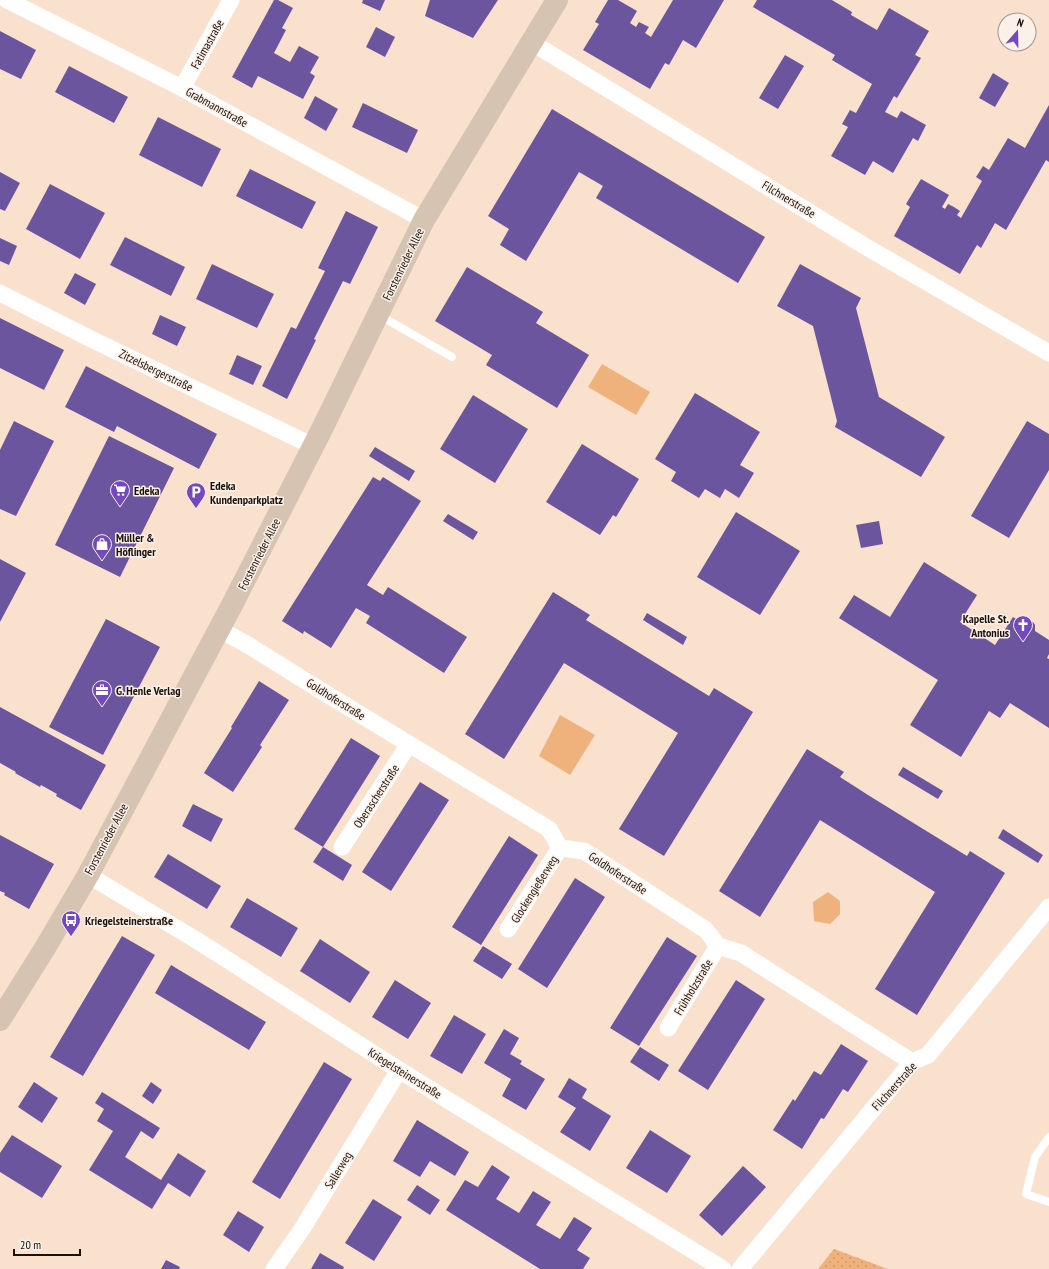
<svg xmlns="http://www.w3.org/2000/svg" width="1049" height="1269" font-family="'PT Sans Narrow',sans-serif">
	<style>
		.grass { fill: url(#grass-dots) }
		.park { fill: #f0b27d }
		.building { fill: #6b559e }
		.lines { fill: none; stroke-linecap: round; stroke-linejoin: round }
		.lane { stroke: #fff; stroke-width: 8 }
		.street { stroke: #fff; stroke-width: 17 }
		.secondary { stroke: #d6c4b2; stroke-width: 22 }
		.labels { text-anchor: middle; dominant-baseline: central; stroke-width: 3; stroke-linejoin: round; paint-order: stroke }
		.street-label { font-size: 12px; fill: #19110a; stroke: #fcf1e9 }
		.poi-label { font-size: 12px; font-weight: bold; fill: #19110a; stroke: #fcf1e9; text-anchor: start }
	</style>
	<defs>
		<pattern id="grass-dots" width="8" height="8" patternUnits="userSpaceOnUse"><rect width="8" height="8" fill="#f0b27d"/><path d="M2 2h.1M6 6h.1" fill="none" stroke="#cd986b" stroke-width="1.8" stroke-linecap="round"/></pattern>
	</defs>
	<rect width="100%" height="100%" fill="#fae1cd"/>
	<!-- grass -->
	<path class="grass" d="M 834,1249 L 888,1269 L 818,1269 Z"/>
	<!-- park -->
	<path class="park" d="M 602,364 L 650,392 L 636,415 L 588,387 Z
		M 560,715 L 595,735 L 570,775 L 539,756 Z
		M 828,892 L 840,901 L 840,914 L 830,924 L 814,921 L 813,902 Z"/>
	<!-- building -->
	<path class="building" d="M 274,0 L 278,0 L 293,8 L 282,28 L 286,30 L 274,53 L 290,62 L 299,46 L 319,57 L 310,73 L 315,76 L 303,99 L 258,76 L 252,88 L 232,77 Z
		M 363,0 L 385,0 L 380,11 L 362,3 Z
		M 430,0 L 498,0 L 473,38 L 425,16 Z
		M 608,0 L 618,0 L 637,11 L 630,23 L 636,27 L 639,22 L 649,27 L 645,33 L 651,37 L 673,0 L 724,0 L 696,48 L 683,40 L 669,65 L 665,63 L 650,89 L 583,50 L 599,24 L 595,22 Z
		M 757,0 L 832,0 L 852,12 L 851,15 L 877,30 L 889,8 L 929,31 L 915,55 L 921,58 L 897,98 L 894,96 L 885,112 L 897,118 L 901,111 L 926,125 L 918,141 L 913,138 L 893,173 L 873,161 L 865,175 L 831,156 L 848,127 L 842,124 L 850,110 L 856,113 L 872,84 L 832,60 L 835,55 L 753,7 Z
		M 376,27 L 395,37 L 385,57 L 366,47 Z
		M 0,31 L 36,50 L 21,79 L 0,69 Z
		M 785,55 L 804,66 L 778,109 L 759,98 Z
		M 69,66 L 128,97 L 114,123 L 55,92 Z
		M 993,73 L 1009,83 L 995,107 L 979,98 Z
		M 315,96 L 338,109 L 326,131 L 304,118 Z
		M 363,103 L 418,130 L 407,153 L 352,127 Z
		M 1049,105 L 1049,162 L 1046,160 L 1006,230 L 995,223 L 981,248 L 977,245 L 960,274 L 894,236 L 910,207 L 906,204 L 921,179 L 949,195 L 942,207 L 945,209 L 948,204 L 954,207 L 960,211 L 957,215 L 961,218 L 982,181 L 976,177 L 983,166 L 989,170 L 1008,138 L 1025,148 Z
		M 552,109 L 765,237 L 738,283 L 596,198 L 603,186 L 579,172 L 526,261 L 500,245 L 509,229 L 488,216 Z
		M 158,117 L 221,149 L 202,187 L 139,155 Z
		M 250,169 L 316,202 L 302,229 L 236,196 Z
		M 0,172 L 20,183 L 5,211 L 0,209 Z
		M 50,184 L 105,213 L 80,259 L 26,229 Z
		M 346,211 L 378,227 L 350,284 L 343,281 L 314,339 L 316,340 L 287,399 L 262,386 L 291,327 L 296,329 L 325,271 L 318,268 Z
		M 125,237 L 185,267 L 171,296 L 110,265 Z
		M 0,238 L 17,246 L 9,265 L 0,261 Z
		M 212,264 L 274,294 L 257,328 L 196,299 Z
		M 800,264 L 861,298 L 856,308 L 879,397 L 945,437 L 921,477 L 835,427 L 837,421 L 813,326 L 777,306 Z
		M 467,267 L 543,312 L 536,323 L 589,355 L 557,408 L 486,365 L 492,355 L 435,321 Z
		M 75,273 L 96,284 L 85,305 L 64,293 Z
		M 160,315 L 186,327 L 177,346 L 152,334 Z
		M 0,318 L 64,350 L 44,390 L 0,368 Z
		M 237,355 L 262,366 L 253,385 L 229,374 Z
		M 86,366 L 217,434 L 199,469 L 117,426 L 114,432 L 65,407 Z
		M 695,393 L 760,432 L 740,465 L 754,473 L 739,498 L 725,489 L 720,498 L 705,489 L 699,498 L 671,481 L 676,472 L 655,459 Z
		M 473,395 L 528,429 L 495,483 L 440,449 Z
		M 14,421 L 54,441 L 16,516 L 0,509 L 0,450 Z
		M 1027,421 L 1049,434 L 1049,470 L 1009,538 L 971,516 Z
		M 109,436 L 174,468 L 120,577 L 55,545 Z
		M 582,444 L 639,479 L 616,517 L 613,515 L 600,535 L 546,502 Z
		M 375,447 L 415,471 L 409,481 L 369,456 Z
		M 373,477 L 380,481 L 383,477 L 421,501 L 367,585 L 383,595 L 388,587 L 467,637 L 444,673 L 366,623 L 370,616 L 356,608 L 331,648 L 304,631 L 303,634 L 282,621 Z
		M 736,512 L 800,551 L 760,615 L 697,577 Z
		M 448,514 L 478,532 L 473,540 L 443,521 Z
		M 879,521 L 883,544 L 861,548 L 856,525 Z
		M 0,559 L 26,573 L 0,622 Z
		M 924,562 L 977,595 L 960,622 L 995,645 L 1013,617 L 1024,624 L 1029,622 L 1033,622 L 1035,625 L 1035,631 L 1049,640 L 1049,654 L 1047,658 L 1049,659 L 1049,728 L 1010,703 L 1000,718 L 989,711 L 961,757 L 910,725 L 938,680 L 839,618 L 854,595 L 890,617 Z
		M 553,592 L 590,615 L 586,620 L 709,696 L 714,688 L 753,712 L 664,856 L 619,829 L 678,733 L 564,663 L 504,759 L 465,734 Z
		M 647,613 L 687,637 L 683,645 L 643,620 Z
		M 106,619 L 160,647 L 103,755 L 49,727 Z
		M 259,681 L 289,700 L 260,745 L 262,747 L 233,792 L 204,773 L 232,728 L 231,727 Z
		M 0,707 L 106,765 L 81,810 L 56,796 L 57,794 L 41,785 L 40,787 L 15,773 L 16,772 L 0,763 Z
		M 351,738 L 380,756 L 323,847 L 294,829 Z
		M 807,749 L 844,772 L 840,777 L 868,795 L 967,856 L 970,851 L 1005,873 L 917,1015 L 875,989 L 935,892 L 820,820 L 760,917 L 719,891 Z
		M 903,767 L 943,791 L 938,799 L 898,775 Z
		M 420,782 L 449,800 L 391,891 L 362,872 Z
		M 193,804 L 223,819 L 211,842 L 182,826 Z
		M 1003,829 L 1043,855 L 1038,863 L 998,838 Z
		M 0,835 L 54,864 L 29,909 L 4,895 L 5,893 L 0,891 Z
		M 509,836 L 538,855 L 481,945 L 452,927 Z
		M 323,847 L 352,865 L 343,881 L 313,862 Z
		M 168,854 L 221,886 L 207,909 L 154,877 Z
		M 575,878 L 605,897 L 547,988 L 518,969 Z
		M 247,898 L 298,928 L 281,957 L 230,927 Z
		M 122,936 L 155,955 L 83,1076 L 50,1057 Z
		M 667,937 L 697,956 L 639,1046 L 610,1028 Z
		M 320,939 L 370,972 L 350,1003 L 300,971 Z
		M 483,946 L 512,964 L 502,979 L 473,961 Z
		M 171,965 L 266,1022 L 249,1050 L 155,993 Z
		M 395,980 L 431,1003 L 408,1039 L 372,1017 Z
		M 736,980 L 765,999 L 708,1090 L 678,1071 Z
		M 454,1015 L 486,1034 L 462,1074 L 430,1056 Z
		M 504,1029 L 519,1038 L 510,1054 L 522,1061 L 520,1064 L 545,1079 L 526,1110 L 502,1096 L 511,1079 L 484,1063 Z
		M 841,1044 L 868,1061 L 848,1092 L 843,1089 L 824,1119 L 821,1118 L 802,1149 L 773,1130 L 793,1099 L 795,1101 L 814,1071 L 821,1075 Z
		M 640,1047 L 669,1065 L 659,1081 L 630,1062 Z
		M 324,1062 L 352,1079 L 280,1199 L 252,1182 Z
		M 569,1078 L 587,1089 L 582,1098 L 611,1116 L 590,1151 L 560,1132 L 576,1108 L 558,1097 Z
		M 34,1082 L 58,1098 L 42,1123 L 18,1107 Z
		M 151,1082 L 162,1090 L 153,1104 L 142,1096 Z
		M 102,1092 L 160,1128 L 153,1139 L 141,1131 L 125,1157 L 161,1180 L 178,1153 L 206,1171 L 190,1197 L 168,1183 L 152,1209 L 89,1170 L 113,1131 L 97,1121 L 104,1109 L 95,1103 Z
		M 417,1120 L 469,1152 L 455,1176 L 430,1161 L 420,1177 L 393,1161 Z
		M 650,1130 L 691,1156 L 667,1193 L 626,1168 Z
		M 12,1135 L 62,1166 L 42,1198 L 0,1172 L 0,1153 Z
		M 492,1165 L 510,1177 L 496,1199 L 519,1213 L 533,1191 L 551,1202 L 536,1225 L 560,1239 L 574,1217 L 592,1228 L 577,1250 L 590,1258 L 583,1269 L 540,1269 L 446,1210 L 465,1180 L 478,1187 Z
		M 743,1166 L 766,1187 L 722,1236 L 699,1215 Z
		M 417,1185 L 440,1200 L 430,1215 L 407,1200 Z
		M 373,1199 L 402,1217 L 374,1261 L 345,1243 Z
		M 238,1211 L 264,1227 L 249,1252 L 223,1235 Z
		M 320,1253 L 344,1267 L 343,1269 L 311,1269 Z
		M 166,1260 L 180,1267 L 179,1269 L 161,1269 Z"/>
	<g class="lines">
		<!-- lane -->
		<path class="lane" d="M 379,315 L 452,357
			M 1049,1137 L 1035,1157 L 1026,1194 L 1049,1202"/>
		<!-- street -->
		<path class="street" d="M 7,0 L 182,88 L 424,220
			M 531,42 L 863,245 L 1049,353
			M 182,88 L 231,0
			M 0,293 L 89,338 L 313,446
			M 219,629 L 248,645 L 320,690 L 549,829 L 560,848 L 584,851 L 706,930 L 718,946 L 741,953 L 912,1062
			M 342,847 L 409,744
			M 88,875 L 198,941 L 399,1070 L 723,1269
			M 508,929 L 560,848
			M 668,1028 L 718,946
			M 274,1269 L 302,1229 L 399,1070
			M 740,1269 L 912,1062 L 928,1055 L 1049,907"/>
		<!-- secondary -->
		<path class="secondary" d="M 0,1020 L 45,948 L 88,875 L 232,605 L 320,433 L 424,220 L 557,0"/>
	</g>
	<!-- icons -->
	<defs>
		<g id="supermarket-pin" transform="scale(1)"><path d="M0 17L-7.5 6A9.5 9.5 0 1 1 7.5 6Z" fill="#7348c1" stroke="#fcf1e9"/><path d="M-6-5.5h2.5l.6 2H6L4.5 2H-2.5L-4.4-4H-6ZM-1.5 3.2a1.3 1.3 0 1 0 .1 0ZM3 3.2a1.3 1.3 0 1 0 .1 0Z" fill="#fff"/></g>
		<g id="parking-pin" transform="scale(1)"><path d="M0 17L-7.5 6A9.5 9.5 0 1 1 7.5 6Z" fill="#7348c1" stroke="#fcf1e9"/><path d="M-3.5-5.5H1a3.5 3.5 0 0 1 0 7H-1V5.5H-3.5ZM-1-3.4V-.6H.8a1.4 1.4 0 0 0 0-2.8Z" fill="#fff"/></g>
		<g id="shop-pin" transform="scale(1)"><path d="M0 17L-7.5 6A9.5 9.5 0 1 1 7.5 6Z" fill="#7348c1" stroke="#fcf1e9"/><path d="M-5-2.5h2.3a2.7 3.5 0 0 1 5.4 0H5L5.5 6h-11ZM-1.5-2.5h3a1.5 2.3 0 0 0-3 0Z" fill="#fff"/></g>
		<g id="church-pin" transform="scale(1)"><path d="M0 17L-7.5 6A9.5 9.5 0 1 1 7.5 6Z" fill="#7348c1" stroke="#fcf1e9"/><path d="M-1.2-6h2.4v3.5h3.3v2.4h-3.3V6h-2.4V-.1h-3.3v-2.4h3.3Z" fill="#fff"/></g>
		<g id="office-pin" transform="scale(1)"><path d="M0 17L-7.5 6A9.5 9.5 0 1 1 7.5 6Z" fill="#7348c1" stroke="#fcf1e9"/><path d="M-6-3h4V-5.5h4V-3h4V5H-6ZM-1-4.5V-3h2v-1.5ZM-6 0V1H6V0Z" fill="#fff"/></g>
		<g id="bus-pin" transform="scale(1)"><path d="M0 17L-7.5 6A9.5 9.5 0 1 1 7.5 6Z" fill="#7348c1" stroke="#fcf1e9"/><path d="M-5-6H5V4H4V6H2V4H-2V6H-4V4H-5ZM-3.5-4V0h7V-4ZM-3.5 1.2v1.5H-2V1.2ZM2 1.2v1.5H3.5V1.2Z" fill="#fff"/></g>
	</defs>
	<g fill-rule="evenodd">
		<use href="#supermarket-pin" x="120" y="490"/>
		<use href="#parking-pin" x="196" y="492"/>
		<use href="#shop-pin" x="102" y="544"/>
		<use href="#church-pin" x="1023" y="625"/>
		<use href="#office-pin" x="102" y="690"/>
		<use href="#bus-pin" x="71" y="920"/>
	</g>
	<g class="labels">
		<!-- street labels -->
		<g class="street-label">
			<text transform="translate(207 44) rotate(-61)">Fatimastraße</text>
			<text transform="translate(217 107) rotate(29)">Grabmannstraße</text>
			<text transform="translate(789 199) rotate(31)">Filchnerstraße</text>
			<text transform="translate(403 264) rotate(-64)">Forstenrieder Allee</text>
			<text transform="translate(156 370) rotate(26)">Zitzelsbergerstraße</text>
			<text transform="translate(259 554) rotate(-63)">Forstenrieder Allee</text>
			<text transform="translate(336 699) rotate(32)">Goldhoferstraße</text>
			<text transform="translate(376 796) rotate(-57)">Oberascherstraße</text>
			<text transform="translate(106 839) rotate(-62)">Forstenrieder Allee</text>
			<text transform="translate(618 873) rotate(33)">Goldhoferstraße</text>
			<text transform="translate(534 889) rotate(-58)">Glockengießerweg</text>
			<text transform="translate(693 987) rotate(-59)">Frühholzstraße</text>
			<text transform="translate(405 1073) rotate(32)">Kriegelsteinerstraße</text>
			<text transform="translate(894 1086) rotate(-48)">Filchnerstraße</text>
			<text transform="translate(338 1170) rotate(-59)">Sallerweg</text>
		</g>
		<!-- poi labels -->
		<g class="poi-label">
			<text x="210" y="485">Edeka<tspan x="210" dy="14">Kundenparkplatz</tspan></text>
			<text x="134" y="490">Edeka</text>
			<text x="116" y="537">Müller &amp;<tspan x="116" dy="14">Höflinger</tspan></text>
			<text x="1009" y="618" text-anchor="end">Kapelle St.<tspan x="1009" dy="14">Antonius</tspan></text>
			<text x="116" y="690">G. Henle Verlag</text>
			<text x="85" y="920">Kriegelsteinerstraße</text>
		</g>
	</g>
	<!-- north arrow -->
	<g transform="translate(1017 32) rotate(20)"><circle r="19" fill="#fcf1e9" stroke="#a19790"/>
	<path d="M0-3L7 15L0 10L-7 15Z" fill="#7348c1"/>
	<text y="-6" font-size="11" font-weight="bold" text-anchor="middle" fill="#19110a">N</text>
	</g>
	<!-- scale -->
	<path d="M14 1249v6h66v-6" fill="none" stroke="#19110a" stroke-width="2"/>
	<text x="20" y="1249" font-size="12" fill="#19110a" stroke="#fcf1e9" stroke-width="3" paint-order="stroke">20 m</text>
</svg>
